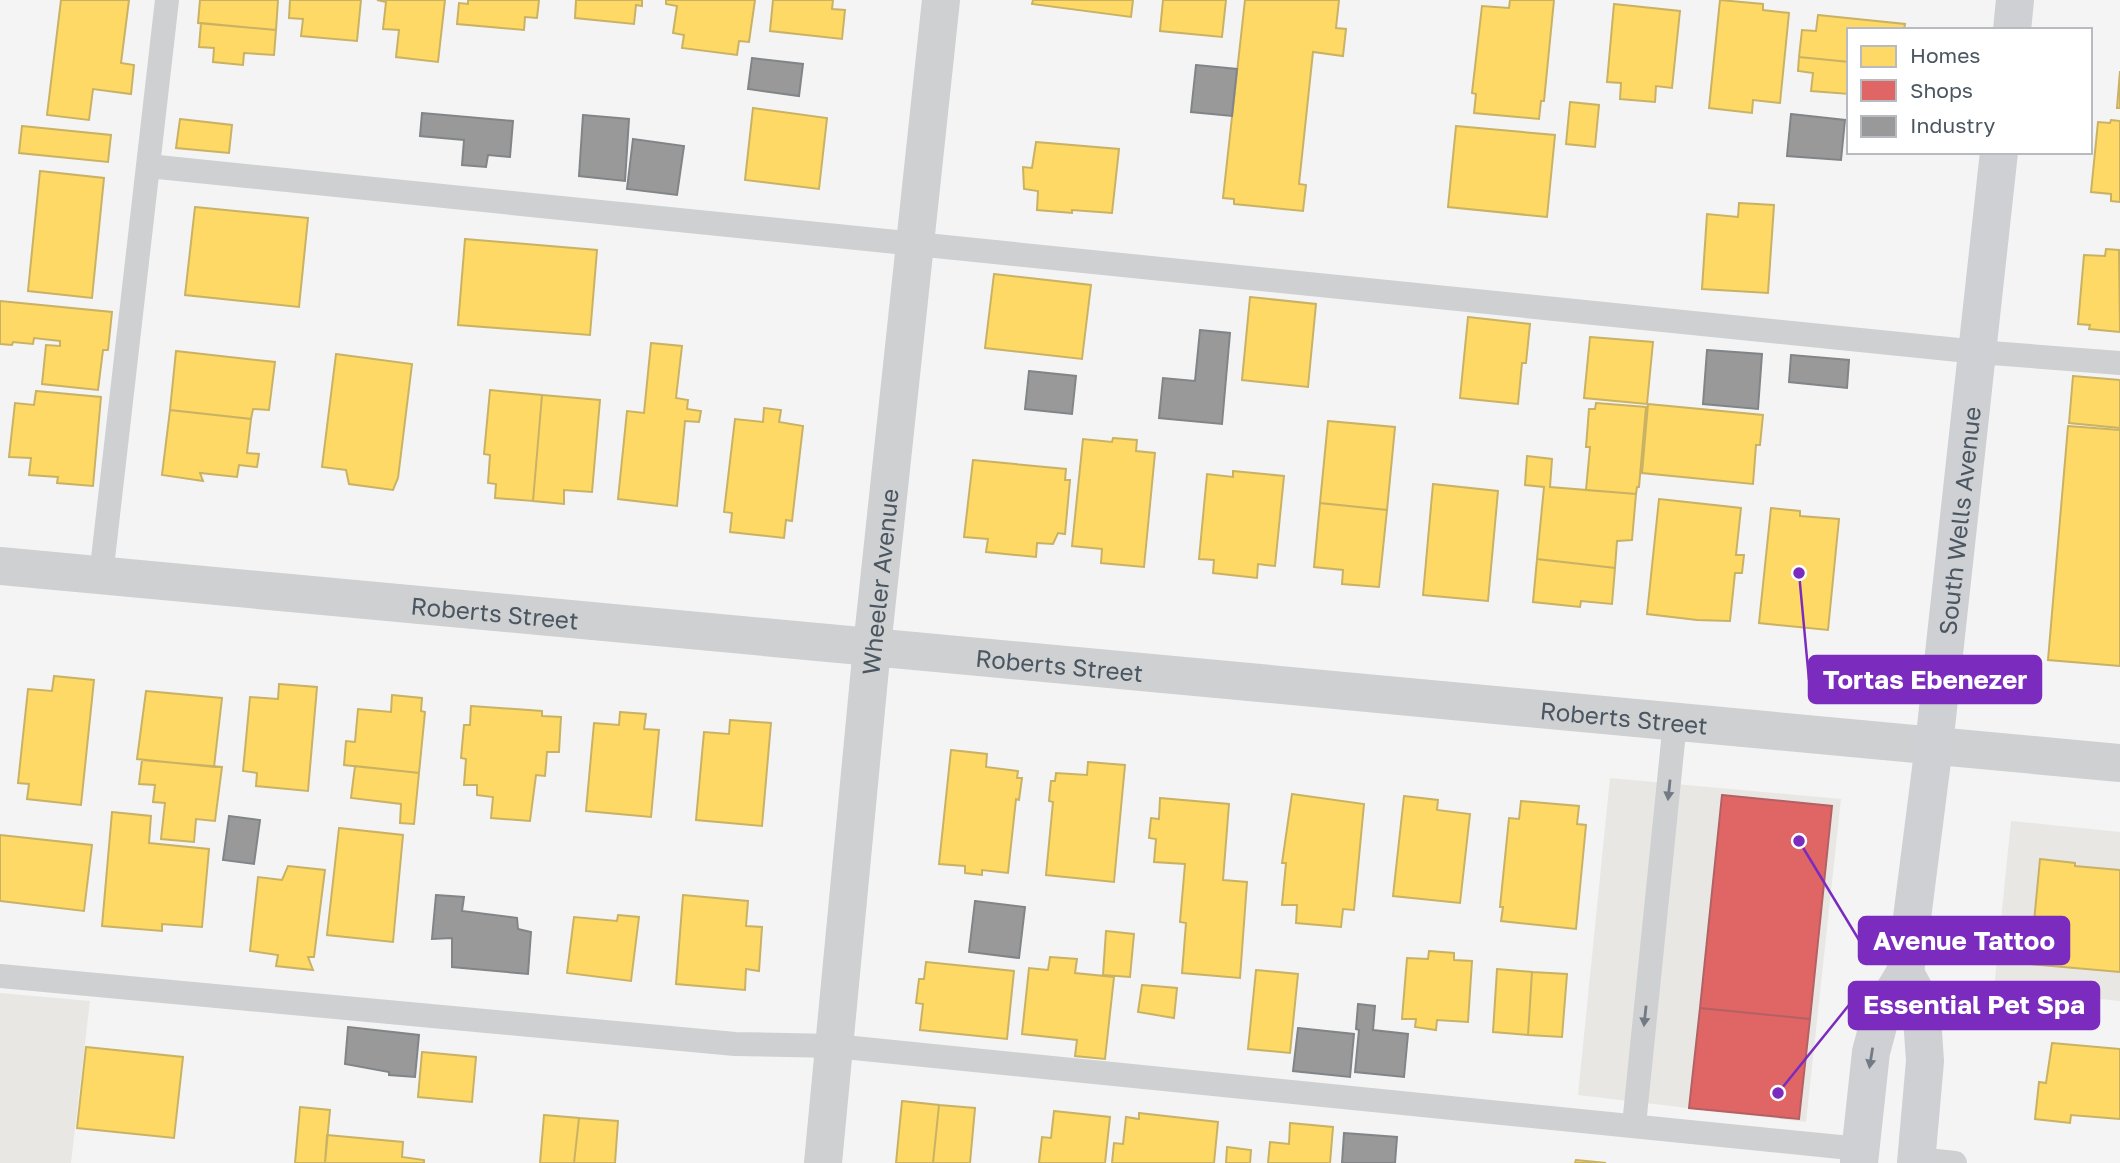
<svg xmlns="http://www.w3.org/2000/svg" width="2120" height="1163" font-family="'Golos Text',sans-serif">
	<style>
		.commercial { fill: #e8e7e3 }
		.homes { fill: #ffd966; stroke: #c9b264; stroke-width: 2 }
		.shops { fill: #e06666; stroke: #b36164; stroke-width: 2 }
		.industry { fill: #999; stroke: #818588; stroke-width: 2 }
		.lines { fill: none; stroke-linecap: round; stroke-linejoin: round }
		.lane { stroke: #ced0d2; stroke-width: 24 }
		.street { stroke: #ced0d2; stroke-width: 38 }
		.secondary { stroke: #ced0d4; stroke-width: 38 }
		.oneway { fill: #727b83 }
		.oneway2 { fill: #727b84 }
		.labels { text-anchor: middle; dominant-baseline: central; stroke-width: 7; stroke-linejoin: round; paint-order: stroke }
		.street-label { font-size: 24px; fill: #4a5661; stroke: #fff }
		.leader { fill: none; stroke: #7b2cbf; stroke-width: 2.5 }
		.callout-dot { fill: #7b2cbf; stroke: #fff; stroke-width: 2.5 }
		.callout { fill: #7b2cbf; stroke: #7b2cbf; stroke-width: 2.5 }
		.callout-label { font-size: 26px; text-anchor: middle; font-weight: bold; fill: #fff }
	</style>
	<rect width="100%" height="100%" fill="#f4f4f4"/>
	<!-- commercial -->
	<path class="commercial" d="M 1610,778 L 1841,799 L 1806,1122 L 1578,1095 Z
		M 2011,821 L 2120,832 L 2120,1001 L 1994,989 Z
		M 0,993 L 90,1001 L 71,1163 L 0,1163 Z"/>
	<!-- homes -->
	<path class="homes" d="M 61,0 L 129,0 L 121,63 L 134,65 L 131,94 L 93,89 L 89,120 L 47,115 Z
		M 200,0 L 278,0 L 276,30 L 198,23 Z
		M 290,0 L 361,0 L 357,41 L 301,36 L 303,19 L 289,18 Z
		M 377,0 L 445,0 L 438,62 L 396,57 L 399,30 L 383,29 L 386,2 Z
		M 468,0 L 539,0 L 537,18 L 525,17 L 524,30 L 457,24 L 459,3 L 468,4 Z
		M 576,0 L 642,0 L 642,6 L 636,5 L 634,24 L 575,18 Z
		M 666,0 L 755,0 L 749,42 L 739,41 L 737,55 L 682,48 L 684,35 L 673,33 L 677,6 L 666,4 Z
		M 773,0 L 833,0 L 832,9 L 845,10 L 842,39 L 770,31 Z
		M 1033,0 L 1133,0 L 1131,17 L 1032,4 Z
		M 1163,0 L 1226,0 L 1222,37 L 1160,31 Z
		M 1245,0 L 1339,0 L 1336,28 L 1346,29 L 1343,56 L 1313,52 L 1299,184 L 1306,185 L 1303,211 L 1234,204 L 1234,199 L 1223,198 Z
		M 1510,0 L 1554,0 L 1544,101 L 1541,101 L 1539,119 L 1474,113 L 1476,94 L 1472,93 L 1482,6 L 1509,8 Z
		M 1720,0 L 1763,4 L 1763,10 L 1789,13 L 1780,103 L 1753,100 L 1752,113 L 1709,108 Z
		M 1614,4 L 1680,11 L 1672,88 L 1656,86 L 1655,102 L 1620,99 L 1621,83 L 1607,82 Z
		M 1818,15 L 1905,24 L 1904,30 L 1849,30 L 1849,62 L 1799,57 L 1802,30 L 1816,31 Z
		M 201,23 L 276,30 L 274,55 L 244,53 L 243,65 L 213,62 L 214,48 L 199,47 Z
		M 1799,57 L 1849,62 L 1849,94 L 1811,91 L 1813,73 L 1798,71 Z
		M 2120,71 L 2120,108 L 2117,108 Z
		M 1570,102 L 1599,105 L 1595,147 L 1566,144 Z
		M 753,108 L 827,118 L 819,189 L 745,180 Z
		M 180,119 L 232,125 L 229,153 L 176,148 Z
		M 2111,120 L 2120,121 L 2120,202 L 2111,201 L 2111,194 L 2091,192 L 2098,122 L 2110,123 Z
		M 22,126 L 111,135 L 108,162 L 19,153 Z
		M 1456,126 L 1555,135 L 1547,217 L 1448,207 Z
		M 1036,142 L 1119,149 L 1112,213 L 1072,210 L 1072,213 L 1037,210 L 1038,191 L 1024,189 L 1023,167 L 1032,168 Z
		M 40,171 L 104,178 L 92,298 L 28,291 Z
		M 1739,203 L 1774,205 L 1768,293 L 1702,289 L 1707,214 L 1738,217 Z
		M 195,207 L 308,218 L 299,307 L 185,295 Z
		M 465,239 L 597,250 L 590,335 L 458,325 Z
		M 2106,249 L 2119,250 L 2120,332 L 2089,329 L 2090,325 L 2078,324 L 2084,255 L 2105,256 Z
		M 994,274 L 1091,285 L 1082,359 L 985,348 Z
		M 1250,297 L 1316,304 L 1308,387 L 1242,380 Z
		M 0,301 L 112,312 L 108,350 L 103,350 L 98,390 L 42,384 L 46,345 L 60,346 L 60,341 L 34,338 L 33,344 L 13,342 L 12,345 L 0,344 Z
		M 1468,317 L 1530,324 L 1526,363 L 1522,363 L 1518,404 L 1460,398 Z
		M 1590,337 L 1653,342 L 1647,404 L 1584,398 Z
		M 651,343 L 682,346 L 676,398 L 688,400 L 687,409 L 701,411 L 699,422 L 685,421 L 677,506 L 618,499 L 627,411 L 644,413 Z
		M 176,351 L 275,362 L 269,410 L 253,409 L 251,419 L 170,410 Z
		M 336,354 L 412,364 L 398,478 L 393,490 L 349,484 L 346,470 L 322,467 Z
		M 2073,376 L 2120,380 L 2120,428 L 2069,423 Z
		M 490,390 L 542,395 L 533,501 L 495,498 L 496,484 L 488,483 L 490,455 L 484,454 Z
		M 36,391 L 101,397 L 93,486 L 57,483 L 58,477 L 29,475 L 31,458 L 9,457 L 15,403 L 34,405 Z
		M 542,395 L 600,400 L 592,492 L 564,490 L 564,504 L 533,501 Z
		M 1596,403 L 1646,407 L 1639,487 L 1637,487 L 1636,494 L 1586,490 L 1590,447 L 1586,447 L 1589,409 L 1595,409 Z
		M 1648,404 L 1763,415 L 1760,445 L 1756,445 L 1753,484 L 1642,473 Z
		M 764,408 L 781,410 L 779,422 L 803,426 L 792,521 L 786,520 L 784,538 L 730,532 L 732,513 L 724,512 L 735,419 L 763,422 Z
		M 170,410 L 251,419 L 247,453 L 259,454 L 257,467 L 239,465 L 237,477 L 200,473 L 203,481 L 162,475 Z
		M 1328,421 L 1395,427 L 1387,510 L 1320,503 Z
		M 2068,426 L 2120,430 L 2120,666 L 2048,660 Z
		M 1113,438 L 1137,440 L 1136,451 L 1155,453 L 1144,567 L 1101,563 L 1102,549 L 1072,546 L 1083,439 L 1112,442 Z
		M 1527,456 L 1552,459 L 1550,487 L 1636,494 L 1632,540 L 1617,541 L 1615,568 L 1537,559 L 1544,487 L 1525,485 Z
		M 973,460 L 1066,469 L 1065,480 L 1070,480 L 1065,534 L 1058,533 L 1053,544 L 1037,543 L 1036,557 L 986,552 L 988,539 L 964,537 Z
		M 1233,471 L 1284,476 L 1275,566 L 1258,564 L 1257,578 L 1213,573 L 1214,560 L 1199,559 L 1207,474 L 1233,477 Z
		M 1433,484 L 1498,491 L 1488,601 L 1423,595 Z
		M 1659,499 L 1741,508 L 1736,555 L 1744,555 L 1742,573 L 1735,573 L 1730,621 L 1697,620 L 1647,614 Z
		M 1320,503 L 1387,510 L 1379,587 L 1342,584 L 1343,570 L 1314,567 Z
		M 1771,508 L 1800,511 L 1800,516 L 1839,519 L 1828,630 L 1759,623 Z
		M 1537,559 L 1615,568 L 1612,604 L 1581,601 L 1580,607 L 1533,602 Z
		M 54,676 L 94,680 L 81,805 L 27,799 L 29,784 L 18,783 L 28,689 L 52,691 Z
		M 279,684 L 317,687 L 308,791 L 256,786 L 257,773 L 243,771 L 250,697 L 278,699 Z
		M 146,691 L 222,698 L 214,767 L 137,759 Z
		M 392,695 L 422,698 L 421,711 L 425,712 L 419,773 L 344,765 L 346,741 L 355,742 L 358,709 L 391,712 Z
		M 471,706 L 542,711 L 542,716 L 561,717 L 559,752 L 547,752 L 545,776 L 536,775 L 530,821 L 491,818 L 493,797 L 477,795 L 477,785 L 464,785 L 466,759 L 461,758 L 464,725 L 470,725 Z
		M 620,712 L 646,714 L 644,729 L 659,730 L 651,817 L 586,811 L 594,723 L 619,725 Z
		M 730,720 L 771,723 L 762,826 L 696,820 L 704,732 L 729,734 Z
		M 951,750 L 987,754 L 986,767 L 1018,771 L 1017,778 L 1022,778 L 1019,800 L 1016,799 L 1008,873 L 982,870 L 982,875 L 965,873 L 965,866 L 939,864 Z
		M 142,760 L 222,767 L 215,821 L 196,819 L 194,842 L 161,839 L 165,803 L 153,802 L 155,785 L 139,784 Z
		M 1088,762 L 1125,765 L 1114,882 L 1046,875 L 1053,802 L 1049,801 L 1051,781 L 1055,781 L 1056,773 L 1087,775 Z
		M 355,766 L 419,773 L 414,824 L 400,823 L 401,804 L 351,798 Z
		M 1292,794 L 1364,804 L 1354,910 L 1343,909 L 1341,927 L 1296,923 L 1297,905 L 1282,905 L 1286,863 L 1282,863 Z
		M 1404,796 L 1438,800 L 1437,810 L 1470,814 L 1460,903 L 1393,896 Z
		M 1160,798 L 1229,804 L 1223,880 L 1247,882 L 1240,978 L 1182,973 L 1186,923 L 1180,922 L 1185,864 L 1154,862 L 1156,839 L 1149,838 L 1151,818 L 1159,819 Z
		M 1521,801 L 1579,806 L 1577,824 L 1586,825 L 1576,929 L 1501,921 L 1503,907 L 1500,907 L 1509,818 L 1519,819 Z
		M 112,812 L 151,816 L 149,843 L 209,849 L 202,927 L 162,924 L 162,931 L 102,926 Z
		M 339,828 L 403,835 L 393,942 L 327,935 Z
		M 0,835 L 92,845 L 84,911 L 0,901 Z
		M 2040,859 L 2075,863 L 2075,866 L 2120,870 L 2120,972 L 2030,964 Z
		M 288,866 L 325,870 L 314,957 L 308,957 L 313,970 L 276,966 L 278,955 L 250,951 L 258,877 L 282,880 Z
		M 683,895 L 748,901 L 746,926 L 762,927 L 759,971 L 746,969 L 745,990 L 676,984 Z
		M 618,915 L 639,917 L 631,981 L 567,973 L 574,917 L 617,921 Z
		M 1106,931 L 1134,934 L 1130,977 L 1103,975 Z
		M 1429,951 L 1454,953 L 1454,960 L 1472,961 L 1468,1022 L 1437,1020 L 1436,1030 L 1415,1027 L 1416,1019 L 1402,1019 L 1407,958 L 1428,959 Z
		M 1050,957 L 1077,959 L 1075,973 L 1114,977 L 1105,1059 L 1075,1056 L 1077,1040 L 1022,1034 L 1029,968 L 1048,970 Z
		M 926,962 L 1014,971 L 1007,1039 L 920,1030 L 923,1004 L 916,1003 L 919,979 L 924,979 Z
		M 1497,969 L 1532,972 L 1528,1035 L 1493,1032 Z
		M 1256,970 L 1298,974 L 1290,1053 L 1248,1049 Z
		M 1532,972 L 1567,974 L 1562,1037 L 1528,1035 Z
		M 1142,985 L 1177,988 L 1174,1018 L 1138,1012 Z
		M 2052,1043 L 2120,1049 L 2120,1119 L 2071,1115 L 2070,1123 L 2035,1119 L 2039,1082 L 2046,1083 Z
		M 86,1047 L 183,1057 L 174,1138 L 77,1128 Z
		M 422,1052 L 476,1057 L 472,1102 L 418,1097 Z
		M 902,1101 L 939,1105 L 933,1163 L 896,1163 Z
		M 939,1105 L 975,1108 L 970,1163 L 933,1163 Z
		M 300,1107 L 330,1110 L 325,1163 L 295,1163 Z
		M 1054,1111 L 1110,1117 L 1105,1163 L 1039,1163 L 1042,1137 L 1051,1138 Z
		M 1139,1113 L 1218,1122 L 1214,1163 L 1112,1163 L 1114,1143 L 1123,1144 L 1126,1117 L 1139,1119 Z
		M 544,1115 L 579,1118 L 574,1163 L 540,1163 Z
		M 579,1118 L 618,1121 L 615,1163 L 574,1163 Z
		M 1290,1123 L 1333,1127 L 1330,1163 L 1268,1163 L 1270,1142 L 1289,1144 Z
		M 327,1135 L 403,1142 L 402,1157 L 424,1160 L 424,1163 L 325,1163 Z
		M 1227,1147 L 1251,1150 L 1250,1163 L 1226,1163 Z
		M 1576,1160 L 1606,1163 L 1575,1163 Z"/>
	<!-- shops -->
	<path class="shops" d="M 1722,795 L 1832,806 L 1810,1019 L 1700,1008 Z
		M 1700,1008 L 1810,1019 L 1799,1119 L 1689,1108 Z"/>
	<!-- industry -->
	<path class="industry" d="M 752,58 L 803,64 L 799,96 L 748,89 Z
		M 1196,65 L 1237,69 L 1232,116 L 1191,112 Z
		M 422,113 L 513,121 L 510,157 L 488,155 L 486,167 L 462,165 L 464,140 L 420,136 Z
		M 1791,114 L 1845,120 L 1841,160 L 1787,156 Z
		M 583,115 L 629,119 L 625,181 L 579,176 Z
		M 633,139 L 684,146 L 677,195 L 627,189 Z
		M 1200,330 L 1230,333 L 1222,424 L 1159,418 L 1163,378 L 1195,381 Z
		M 1707,350 L 1762,354 L 1758,409 L 1703,404 Z
		M 1791,355 L 1849,360 L 1847,388 L 1789,382 Z
		M 1029,371 L 1076,376 L 1072,414 L 1025,409 Z
		M 229,816 L 260,820 L 254,864 L 223,860 Z
		M 436,895 L 464,897 L 462,911 L 517,918 L 518,929 L 531,932 L 528,974 L 452,967 L 452,938 L 432,939 Z
		M 975,901 L 1025,907 L 1019,958 L 969,952 Z
		M 1358,1004 L 1375,1006 L 1373,1030 L 1408,1034 L 1404,1077 L 1355,1072 L 1359,1030 L 1356,1029 Z
		M 348,1027 L 419,1035 L 415,1077 L 389,1075 L 389,1072 L 345,1064 Z
		M 1298,1028 L 1354,1034 L 1350,1077 L 1293,1071 Z
		M 1344,1133 L 1397,1137 L 1395,1163 L 1342,1163 Z"/>
	<g class="lines">
		<!-- lane -->
		<path class="lane" d="M 148,166 L 1978,352 L 2120,363
			M 101,576 L 167,0
			M 0,976 L 735,1044 L 834,1046 L 1860,1149
			M 1634,1125 L 1675,722
			M 1917,1159 L 1955,1163"/>
		<!-- street -->
		<g class="street">
			<path id="s1" d="M 0,566 L 2120,763"/>
			<path id="s2" d="M 823,1163 L 872,647 L 941,0"/>
		</g>
		<!-- secondary -->
		<g class="secondary">
			<path d="M 2012,30 L 2015,0"/>
			<path d="M 1905,973 L 1921,1003 L 1925,1061 L 1916,1163"/>
			<path id="s3" d="M 1859,1163 L 1871,1052 L 1882,1011 L 1905,973 L 1934,745 L 1999,152"/>
		</g>
	</g>
	<!-- one-way arrows -->
	<defs><path id="oneway-solid" d="M-6-.8H1V-3.2L6.5 0L1 3.2V.8H-6Z" transform="scale(1.75)"/></defs>
	<g class="oneway">
		<use href="#oneway-solid" transform="translate(1669 790) rotate(96)"/>
		<use href="#oneway-solid" transform="translate(1645 1016) rotate(96)"/>
	</g>
	<use class="oneway2" href="#oneway-solid" transform="translate(1871 1058) rotate(99)"/>
	<g class="labels">
		<!-- street labels -->
		<g class="street-label">
			<text stroke="none"><textPath href="#s3" startOffset="654">South Wells Avenue</textPath></text>
			<text stroke="none"><textPath href="#s2" startOffset="584">Wheeler Avenue</textPath></text>
			<text stroke="none"><textPath href="#s1" startOffset="497">Roberts Street</textPath></text>
			<text stroke="none"><textPath href="#s1" startOffset="1064">Roberts Street</textPath></text>
			<text stroke="none"><textPath href="#s1" startOffset="1631">Roberts Street</textPath></text>
		</g>
	</g>
	<!-- callouts -->
	<path class="leader" d="M1799 573L1809 680M1799 841L1859 940M1778 1093L1849 1005"/>
	<g class="callout-dot">
		<circle cx="1799" cy="573" r="7"/>
		<circle cx="1799" cy="841" r="7"/>
		<circle cx="1778" cy="1093" r="7"/>
	</g>
	<g class="callout">
		<rect x="1809" y="656" width="232" height="47" rx="7"/>
		<rect x="1859" y="917" width="210" height="47" rx="7"/>
		<rect x="1849" y="982" width="250" height="47" rx="7"/>
	</g>
	<g class="callout-label">
		<text x="1925" y="689">Tortas Ebenezer</text>
		<text x="1964" y="950">Avenue Tattoo</text>
		<text x="1974" y="1014">Essential Pet Spa</text>
	</g>
	<!-- legend -->
	<rect x="1847" y="28" width="245" height="126" fill="#ffffff" stroke="#b7bbc0" stroke-width="2"/>
	<rect x="1861" y="46" width="35" height="21" fill="#ffd966" stroke="#b7bbc0" stroke-width="2"/>
	<text x="1910" y="63" font-size="21" fill="#4a5661">Homes</text>
	<rect x="1861" y="80" width="35" height="21" fill="#e06666" stroke="#b7bbc0" stroke-width="2"/>
	<text x="1910" y="98" font-size="21" fill="#4a5661">Shops</text>
	<rect x="1861" y="116" width="35" height="21" fill="#999999" stroke="#b7bbc0" stroke-width="2"/>
	<text x="1910" y="133" font-size="21" fill="#4a5661">Industry</text>
</svg>
